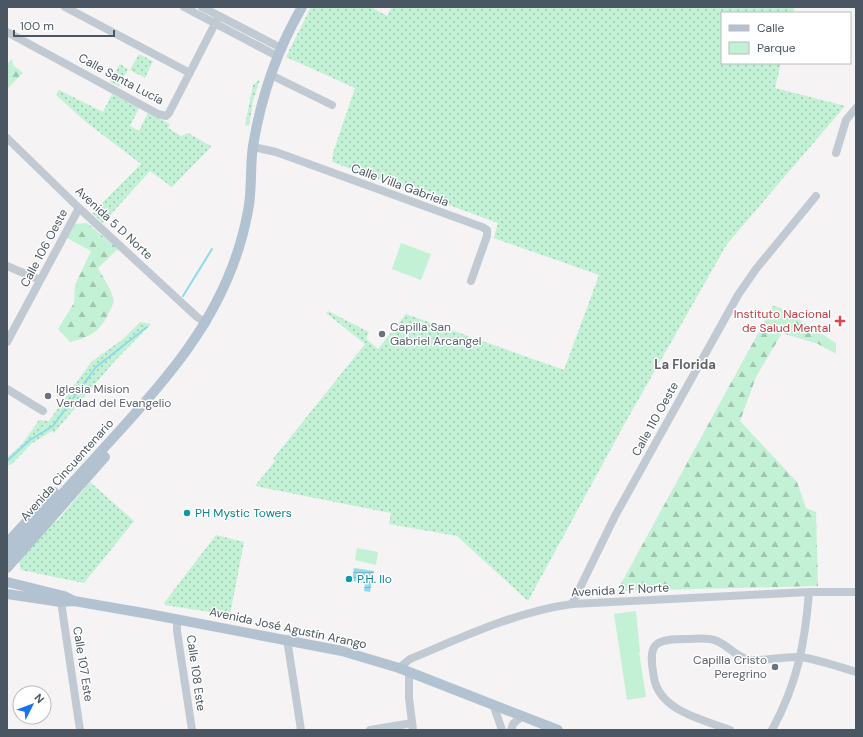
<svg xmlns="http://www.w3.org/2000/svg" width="863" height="737" font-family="'DM Sans',sans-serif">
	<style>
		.grass { fill: url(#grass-dots) }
		.forest { fill: url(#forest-firs) }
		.park { fill: #c3f1d5 }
		.water { fill: url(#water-rules) }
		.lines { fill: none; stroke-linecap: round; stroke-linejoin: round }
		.stream { stroke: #90daee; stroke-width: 2 }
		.minor { stroke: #c1cad2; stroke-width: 8 }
		.major { stroke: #b3c2d1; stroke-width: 10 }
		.health-dot { fill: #e0444e; stroke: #fff; stroke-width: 1.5 }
		.worship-dot { fill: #6b7280; stroke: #fff; stroke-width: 1.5 }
		.culture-dot { fill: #0f9aa8; stroke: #fff; stroke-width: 1.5 }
		.labels { text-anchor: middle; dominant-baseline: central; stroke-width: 3; stroke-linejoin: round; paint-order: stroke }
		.street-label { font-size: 12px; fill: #4a5661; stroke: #fff }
		.health-label { font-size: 12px; fill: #be3a42; stroke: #fff; text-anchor: end }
		.worship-label { font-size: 12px; fill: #5b616d; stroke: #fff; text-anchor: start }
		.culture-label { font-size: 12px; fill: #0d838f; stroke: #fff; text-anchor: start }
		.neighbourhood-label { font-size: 13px; font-weight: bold; fill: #5f6368; stroke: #fff }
	</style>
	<defs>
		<pattern id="grass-dots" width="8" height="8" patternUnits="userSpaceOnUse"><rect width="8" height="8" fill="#c3f1d5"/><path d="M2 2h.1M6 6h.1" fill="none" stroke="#a0c6b0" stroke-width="1.8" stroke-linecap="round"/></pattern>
		<pattern id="forest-firs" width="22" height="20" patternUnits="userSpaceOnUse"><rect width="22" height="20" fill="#c3f1d5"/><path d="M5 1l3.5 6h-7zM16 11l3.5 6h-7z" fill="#a0c6b0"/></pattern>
		<pattern id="water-rules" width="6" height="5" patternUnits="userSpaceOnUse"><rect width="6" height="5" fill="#90daee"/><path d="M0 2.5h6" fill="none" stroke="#78b4c4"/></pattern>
	</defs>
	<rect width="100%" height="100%" fill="#f5f3f3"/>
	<!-- grass -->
	<path class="grass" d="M 311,7 L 371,7 L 387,16 L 392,7 L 794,7 L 793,13 L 722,13 L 722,63 L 781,63 L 775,88 L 845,106 L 727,244 L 625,423 L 528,601 L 457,536 L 389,524 L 391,513 L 255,486 L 275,461 L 273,459 L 365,344 L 326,313 L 328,311 L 369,332 L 366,339 L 378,349 L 406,314 L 564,370 L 599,275 L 494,238 L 498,223 L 332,162 L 333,153 L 355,88 L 286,57 Z
		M 139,54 L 153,61 L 145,78 L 130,70 Z
		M 120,64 L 128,69 L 119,86 L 110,82 Z
		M 260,79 L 253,101 L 249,126 L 245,125 L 253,85 Z
		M 59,90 L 103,112 L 112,94 L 139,108 L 130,126 L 139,131 L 148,113 L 170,124 L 168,128 L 181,136 L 188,133 L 211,146 L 210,148 L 172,187 L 150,171 L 103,223 L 92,213 L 141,164 L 86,122 L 56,95 Z
		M 140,322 L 151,324 L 112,364 L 54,433 L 52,431 L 31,444 L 12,464 L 7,466 L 7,458 L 23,443 L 39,420 L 49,421 L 91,362 L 123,339 Z
		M 90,482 L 134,521 L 84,583 L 21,570 L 19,562 L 53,521 L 57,521 Z
		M 216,535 L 244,542 L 230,615 L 165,605 L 164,603 Z"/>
	<!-- forest -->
	<path class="forest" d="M 12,59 L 13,65 L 23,73 L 7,89 L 7,64 Z
		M 87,223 L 118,249 L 98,268 L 110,289 L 114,301 C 104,326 97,336 70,342 L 58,329 L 74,303 L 75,285 L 91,251 L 67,238 L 75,224 Z
		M 773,306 L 781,308 L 836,343 L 836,354 L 818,344 L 782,333 L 756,377 L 740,421 L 797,482 L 806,508 L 816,512 L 818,586 L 617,591 Z"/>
	<!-- park -->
	<path class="park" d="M 401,243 L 431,254 L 421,280 L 392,269 Z
		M 357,548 L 378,552 L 376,565 L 355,560 Z
		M 636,611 L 640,652 L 639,652 L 646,697 L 627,700 L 614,614 Z"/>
	<!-- water -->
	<path class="water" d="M 354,568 L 374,571 L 370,592 L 364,591 L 365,583 L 352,581 Z"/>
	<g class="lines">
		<!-- stream -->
		<path class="stream" d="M 183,296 L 212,249
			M 7,461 L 30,440 L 53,426 L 96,367 L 147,327"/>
		<!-- minor -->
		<path class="minor" d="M 65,7 L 190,73
			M 184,7 L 277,56
			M 202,7 L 281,48
			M 7,32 L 158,114 L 166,116 L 169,113 L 219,16
			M 271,75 L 332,105
			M 7,138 L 79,208 L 197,317 L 206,323
			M 253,147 L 276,152 L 482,227 L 487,230 L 487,236 L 471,281
			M 836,153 L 846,120 L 856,108
			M 7,266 L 40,280
			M 7,342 L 79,208
			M 7,389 L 43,411
			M 61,602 L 80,730
			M 572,604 L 615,516 L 738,295 L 756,269 L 816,196
			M 177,619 L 177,631 L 192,730
			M 287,639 L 301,730
			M 399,668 L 410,659 C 463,637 515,612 572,604 L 809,592 L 856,592
			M 409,672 L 409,698 L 413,730
			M 493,704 L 502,730
			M 370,730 L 412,723
			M 511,730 L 513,724 L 522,716
			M 730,730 C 702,719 660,711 654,678 C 648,644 652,639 687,639 C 696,639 708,637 717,641 C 729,646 738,659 751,660 C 767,661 784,656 800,657 C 817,659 839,667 856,672
			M 772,730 C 797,684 805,644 809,592"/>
		<!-- major -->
		<path class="major" d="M 7,543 L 54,492
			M 7,557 L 23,536 C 53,504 83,471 113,438 C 167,379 217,322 240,244 C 244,231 247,217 249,205 C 252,185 250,165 253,146 C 261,97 277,50 302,7
			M 7,568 L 105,457
			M 7,582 L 64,596 L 74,601
			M 7,594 L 61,602 L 74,601 L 149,614 L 342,651 L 399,668 L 558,730"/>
	</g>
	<!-- markers -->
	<path class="health-dot" d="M838 315h4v4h4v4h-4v4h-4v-4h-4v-4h4z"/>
	<g class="worship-dot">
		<circle cx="382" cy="334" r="4"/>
		<circle cx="48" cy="396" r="4"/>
		<circle cx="775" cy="667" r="4"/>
	</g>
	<g class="culture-dot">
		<circle cx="187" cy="513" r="4"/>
		<circle cx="349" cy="579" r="4"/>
	</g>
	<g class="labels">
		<!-- street labels -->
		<g class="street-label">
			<text transform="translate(121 79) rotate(28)">Calle Santa Lucía</text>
			<text transform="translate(400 185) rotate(20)">Calle Villa Gabriela</text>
			<text transform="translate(114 223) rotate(43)">Avenida 5 D Norte</text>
			<text transform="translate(44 248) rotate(-62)">Calle 106 Oeste</text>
			<text transform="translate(655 419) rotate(-61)">Calle 110 Oeste</text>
			<text transform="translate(67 470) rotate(-48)">Avenida Cincuentenario</text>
			<text transform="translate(620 590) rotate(-3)">Avenida 2 F Norte</text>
			<text transform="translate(288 628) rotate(12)">Avenida José Agustín Arango</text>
			<text transform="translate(83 664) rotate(81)">Calle 107 Este</text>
			<text transform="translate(196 673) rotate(82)">Calle 108 Este</text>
		</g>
		<!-- health labels -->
		<g class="health-label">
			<text x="831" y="314">Instituto Nacional<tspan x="831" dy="14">de Salud Mental</tspan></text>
		</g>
		<!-- worship labels -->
		<g class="worship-label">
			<text x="390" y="327">Capilla San<tspan x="390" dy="14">Gabriel Arcangel</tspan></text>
			<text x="56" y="389">Iglesia Mision<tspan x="56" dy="14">Verdad del Evangelio</tspan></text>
			<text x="767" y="660" text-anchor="end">Capilla Cristo<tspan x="767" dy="14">Peregrino</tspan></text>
		</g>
		<!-- culture labels -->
		<g class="culture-label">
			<text x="195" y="513">PH Mystic Towers</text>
			<text x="357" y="579">P.H. Ilo</text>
		</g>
		<!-- neighbourhood labels -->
		<g class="neighbourhood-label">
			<text x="685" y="364">La Florida</text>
		</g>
	</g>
	<!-- border -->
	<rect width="863" height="737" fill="none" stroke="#4a5661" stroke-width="16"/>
	<!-- legend -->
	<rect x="721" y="12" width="130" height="52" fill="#ffffff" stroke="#b7bbc0"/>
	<rect x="729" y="25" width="20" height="6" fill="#b3c2d1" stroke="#b7bbc0"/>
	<text x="757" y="32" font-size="12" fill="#4a5661">Calle</text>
	<rect x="729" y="42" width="20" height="12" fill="#c3f1d5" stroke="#b7bbc0"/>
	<text x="757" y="52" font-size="12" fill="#4a5661">Parque</text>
	<!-- north arrow -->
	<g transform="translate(32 705) rotate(48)"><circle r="19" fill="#ffffff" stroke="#b7bbc0"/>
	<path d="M0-3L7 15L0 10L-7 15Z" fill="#1a73e8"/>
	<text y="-6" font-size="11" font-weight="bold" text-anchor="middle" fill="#4a5661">N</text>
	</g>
	<!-- scale -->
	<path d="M14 30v6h100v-6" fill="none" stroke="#4a5661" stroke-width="2"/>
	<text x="20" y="30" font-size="12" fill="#4a5661" stroke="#ffffff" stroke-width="3" paint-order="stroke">100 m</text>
</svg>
